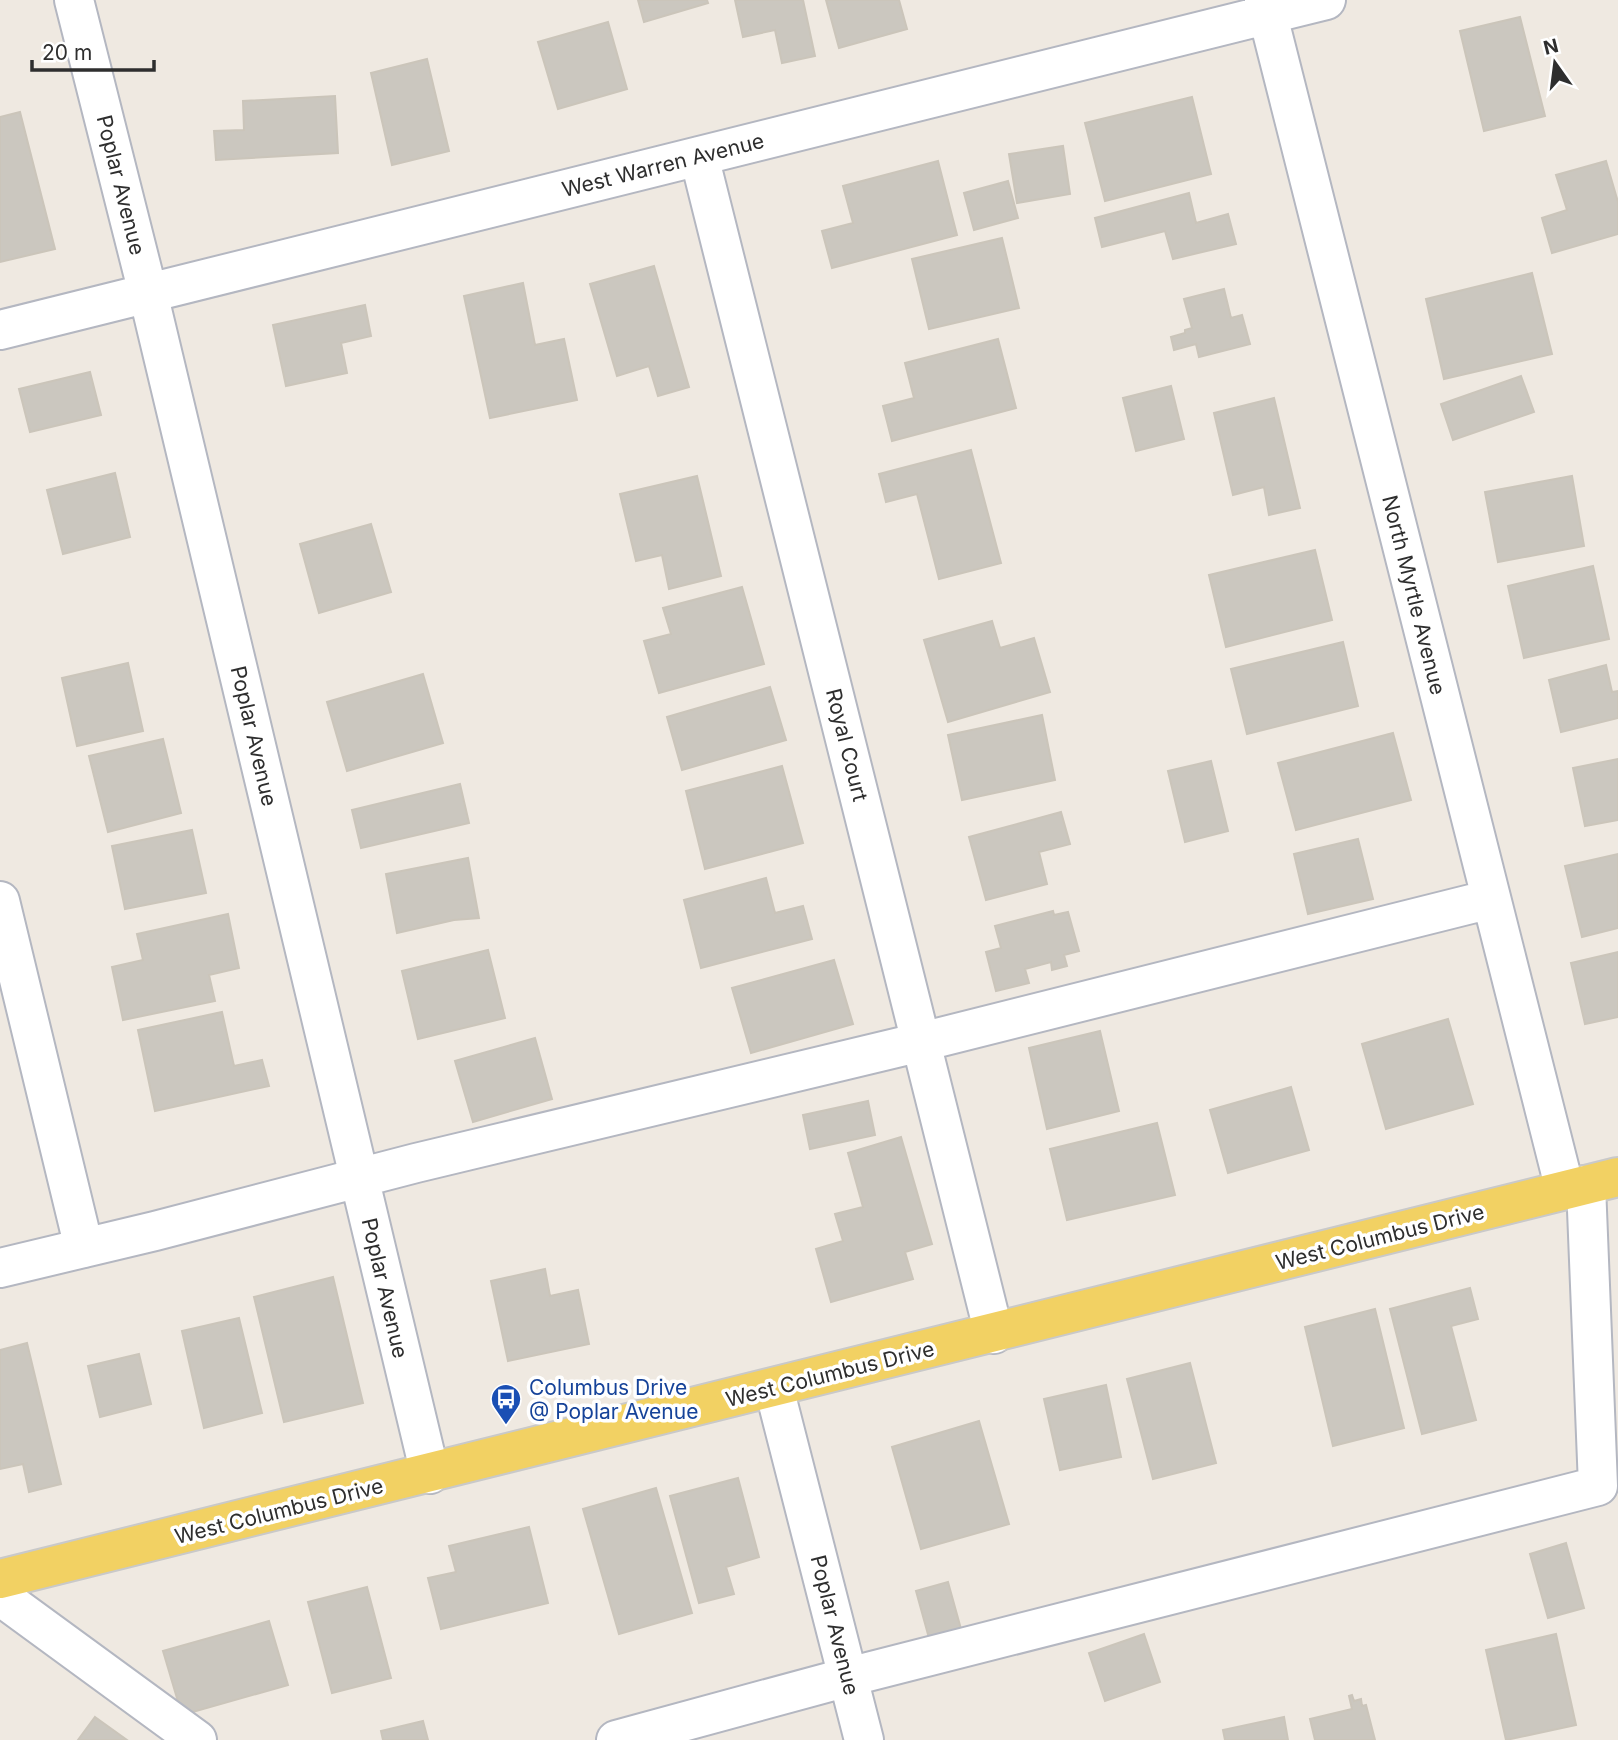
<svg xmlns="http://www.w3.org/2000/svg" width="1618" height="1740" font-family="Inter,sans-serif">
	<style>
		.building { fill: #cbc7bf; stroke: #cbc5ba; stroke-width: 2 }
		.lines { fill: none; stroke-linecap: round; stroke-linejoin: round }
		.minor-casing { stroke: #b4b7c1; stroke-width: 42 }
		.major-casing { stroke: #c9c9c9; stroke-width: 42 }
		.minor { stroke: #fff; stroke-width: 38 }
		.major { stroke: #f2d163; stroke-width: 38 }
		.labels { text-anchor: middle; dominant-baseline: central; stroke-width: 7; stroke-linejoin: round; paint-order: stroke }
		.street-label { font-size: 21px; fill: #2e2e2e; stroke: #fff }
		.transit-label { font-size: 21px; fill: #164399; stroke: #fff; text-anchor: start }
	</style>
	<rect width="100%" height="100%" fill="#efe9e1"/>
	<!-- building -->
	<path class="building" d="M 638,0 L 707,0 L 708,3 L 644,22 Z
		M 735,0 L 803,0 L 815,56 L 782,63 L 775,30 L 743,37 Z
		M 826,0 L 899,0 L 907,29 L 839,48 Z
		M 1520,17 L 1545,116 L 1484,131 L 1460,31 Z
		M 608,22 L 627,89 L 558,109 L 538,42 Z
		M 427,59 L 449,151 L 392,165 L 371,73 Z
		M 335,96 L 338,153 L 216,160 L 214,131 L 244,130 L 243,101 Z
		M 1192,97 L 1211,174 L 1105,201 L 1085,123 Z
		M 20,112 L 55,249 L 0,262 L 0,117 Z
		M 1063,146 L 1070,194 L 1017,203 L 1009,154 Z
		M 938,161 L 957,235 L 832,268 L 822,231 L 853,223 L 843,186 Z
		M 1606,161 L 1618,202 L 1618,234 L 1552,253 L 1542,218 L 1567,210 L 1556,175 Z
		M 1008,181 L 1018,218 L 974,230 L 964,193 Z
		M 1189,193 L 1196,223 L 1228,214 L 1236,244 L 1173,259 L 1165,231 L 1102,247 L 1095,218 Z
		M 1002,238 L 1019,308 L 929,329 L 912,259 Z
		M 654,266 L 689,387 L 658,396 L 649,366 L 617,376 L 590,284 Z
		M 1532,273 L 1552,354 L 1444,379 L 1426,299 Z
		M 523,283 L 535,345 L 564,339 L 577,400 L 490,418 L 464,296 Z
		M 1224,289 L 1231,318 L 1242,315 L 1250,344 L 1199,357 L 1196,344 L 1174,350 L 1171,337 L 1185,333 L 1185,330 L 1192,328 L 1184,299 Z
		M 365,305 L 371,336 L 341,343 L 347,373 L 286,386 L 273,325 Z
		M 998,339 L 1016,408 L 892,441 L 883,406 L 914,398 L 905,363 Z
		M 90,372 L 101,415 L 30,432 L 19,389 Z
		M 1521,376 L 1534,412 L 1453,440 L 1441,404 Z
		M 1171,386 L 1184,439 L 1136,451 L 1123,398 Z
		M 1274,398 L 1300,508 L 1269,515 L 1264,487 L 1233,495 L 1214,413 Z
		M 971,450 L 1001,563 L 939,579 L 917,494 L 886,502 L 879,474 Z
		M 115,473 L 130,537 L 63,554 L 47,490 Z
		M 697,476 L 721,576 L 669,589 L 662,555 L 636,561 L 620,494 Z
		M 1572,476 L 1584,546 L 1498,562 L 1485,492 Z
		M 371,524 L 391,592 L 319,613 L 300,544 Z
		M 1315,550 L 1332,620 L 1226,647 L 1209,575 Z
		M 1593,566 L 1609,639 L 1524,658 L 1508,586 Z
		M 742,587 L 764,664 L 659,693 L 644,641 L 671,634 L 663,608 Z
		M 992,621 L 1000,648 L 1034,638 L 1050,692 L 948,722 L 924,640 Z
		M 1343,642 L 1358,706 L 1247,734 L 1231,669 Z
		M 128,663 L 143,731 L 77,746 L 62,678 Z
		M 1606,665 L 1612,692 L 1618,691 L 1618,718 L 1561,732 L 1549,680 Z
		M 423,674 L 443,743 L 347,771 L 327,702 Z
		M 770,687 L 786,740 L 682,770 L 667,717 Z
		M 1042,715 L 1055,780 L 962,800 L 948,735 Z
		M 1393,733 L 1411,800 L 1296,830 L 1278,763 Z
		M 163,739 L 181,813 L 108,832 L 89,756 Z
		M 1618,759 L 1618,820 L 1585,826 L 1573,768 Z
		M 1211,761 L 1228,831 L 1185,842 L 1168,771 Z
		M 782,766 L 803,843 L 705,869 L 686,791 Z
		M 460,784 L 469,823 L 361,848 L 352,810 Z
		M 1061,812 L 1070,844 L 1039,852 L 1047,884 L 986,900 L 969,837 Z
		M 192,830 L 206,893 L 125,909 L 112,846 Z
		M 1358,839 L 1373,899 L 1308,914 L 1294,854 Z
		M 1618,854 L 1618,928 L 1582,937 L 1565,866 Z
		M 468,858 L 479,918 L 454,920 L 397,933 L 386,874 Z
		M 766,878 L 775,913 L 803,906 L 812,939 L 701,968 L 684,900 Z
		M 1053,911 L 1054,915 L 1068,912 L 1079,951 L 1064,955 L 1067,966 L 1052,970 L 1051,962 L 1025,969 L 1029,983 L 996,991 L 986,952 L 1001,948 L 995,926 Z
		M 228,914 L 239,968 L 209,975 L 215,1001 L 123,1020 L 112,967 L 143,960 L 137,934 Z
		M 488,950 L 505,1018 L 418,1039 L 402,971 Z
		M 1618,952 L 1618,1017 L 1585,1024 L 1571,963 Z
		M 834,960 L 853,1024 L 751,1053 L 732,988 Z
		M 222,1012 L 234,1066 L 262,1060 L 269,1086 L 155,1111 L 138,1030 Z
		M 1448,1019 L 1473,1104 L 1386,1129 L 1362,1044 Z
		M 1100,1031 L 1119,1111 L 1047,1129 L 1029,1048 Z
		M 535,1038 L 552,1099 L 473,1122 L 455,1061 Z
		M 1291,1087 L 1309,1150 L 1228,1173 L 1210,1110 Z
		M 868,1101 L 875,1135 L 810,1149 L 803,1115 Z
		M 1157,1123 L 1175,1195 L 1067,1220 L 1050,1149 Z
		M 901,1137 L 932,1244 L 905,1252 L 913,1279 L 831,1302 L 816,1249 L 843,1241 L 835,1214 L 863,1207 L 848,1153 Z
		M 545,1269 L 550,1296 L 578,1290 L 589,1344 L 508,1361 L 491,1281 Z
		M 333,1277 L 363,1403 L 284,1422 L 254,1297 Z
		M 1470,1288 L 1478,1319 L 1451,1326 L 1476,1420 L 1422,1434 L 1390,1309 Z
		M 1375,1309 L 1404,1428 L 1333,1446 L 1305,1327 Z
		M 239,1318 L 262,1413 L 204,1428 L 182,1331 Z
		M 27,1343 L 61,1484 L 29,1492 L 23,1464 L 0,1469 L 0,1350 Z
		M 139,1354 L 151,1404 L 100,1417 L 88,1366 Z
		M 1190,1363 L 1216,1463 L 1153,1479 L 1127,1379 Z
		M 1106,1385 L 1121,1457 L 1060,1470 L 1044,1399 Z
		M 979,1421 L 1009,1524 L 921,1549 L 892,1447 Z
		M 738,1478 L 759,1557 L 726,1567 L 734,1594 L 699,1603 L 670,1496 Z
		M 656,1488 L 692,1613 L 619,1634 L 583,1509 Z
		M 529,1527 L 548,1603 L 441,1629 L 428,1578 L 456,1572 L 449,1546 Z
		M 1566,1543 L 1584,1608 L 1548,1618 L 1530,1554 Z
		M 948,1582 L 961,1629 L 929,1638 L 916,1591 Z
		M 367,1587 L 391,1678 L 332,1693 L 308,1602 Z
		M 269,1621 L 288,1685 L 182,1715 L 163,1651 Z
		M 1144,1634 L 1160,1682 L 1105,1701 L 1089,1653 Z
		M 1556,1634 L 1576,1725 L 1506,1740 L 1486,1650 Z
		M 1352,1695 L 1354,1701 L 1361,1699 L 1362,1706 L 1366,1705 L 1375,1740 L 1315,1740 L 1310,1719 L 1352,1709 L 1349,1696 Z
		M 95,1717 L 127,1740 L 78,1740 Z
		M 1284,1717 L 1288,1740 L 1225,1740 L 1223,1730 Z
		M 423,1721 L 428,1740 L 383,1740 L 381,1731 Z"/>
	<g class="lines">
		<!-- minor casing -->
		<g class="minor-casing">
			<path id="minor" d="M 74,0 L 148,293 L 430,1474
				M 1264,0 L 1565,1190
				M 699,156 L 994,1334
				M 0,330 L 1326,0
				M 0,901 L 84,1248
				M 0,1268 L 155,1231 L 416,1163 L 921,1042 L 1491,899
				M 774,1388 L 864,1740
				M 0,1596 L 197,1740
				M 616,1740 L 848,1677 L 1598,1486 L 1586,1185"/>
		</g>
		<!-- major casing -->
		<g class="major-casing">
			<path id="major" d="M 0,1579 L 1618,1177"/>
		</g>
		<!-- minor -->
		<use href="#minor" class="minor"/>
		<!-- major -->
		<use href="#major" class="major"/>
	</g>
	<!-- icons -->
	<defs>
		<g id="bus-pin" transform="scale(1.575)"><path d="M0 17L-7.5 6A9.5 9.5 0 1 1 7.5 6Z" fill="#1a4fb4" stroke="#fff"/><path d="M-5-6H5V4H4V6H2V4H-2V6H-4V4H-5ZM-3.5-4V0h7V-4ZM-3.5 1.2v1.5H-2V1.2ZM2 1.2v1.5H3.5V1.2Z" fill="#fff"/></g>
	</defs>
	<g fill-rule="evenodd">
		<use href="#bus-pin" x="506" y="1399"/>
	</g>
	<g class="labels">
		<!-- street labels -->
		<g class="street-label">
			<text transform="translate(663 165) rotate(-14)">West Warren Avenue</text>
			<text transform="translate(121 185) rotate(76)">Poplar Avenue</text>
			<text transform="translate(1414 595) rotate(76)">North Myrtle Avenue</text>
			<text transform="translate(254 736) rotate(77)">Poplar Avenue</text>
			<text transform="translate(847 745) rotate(76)">Royal Court</text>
			<text transform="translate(1380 1237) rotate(-14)">West Columbus Drive</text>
			<text transform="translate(385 1288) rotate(77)">Poplar Avenue</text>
			<text transform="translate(830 1374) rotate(-14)">West Columbus Drive</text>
			<text transform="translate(279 1511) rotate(-14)">West Columbus Drive</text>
			<text transform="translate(835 1625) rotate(76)">Poplar Avenue</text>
		</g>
		<!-- transit labels -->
		<g class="transit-label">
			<text x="529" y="1387">Columbus Drive<tspan x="529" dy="24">@ Poplar Avenue</tspan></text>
		</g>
	</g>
	<!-- north arrow -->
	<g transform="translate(1555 63) rotate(346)" stroke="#ffffff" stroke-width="5" paint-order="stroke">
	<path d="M0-5L12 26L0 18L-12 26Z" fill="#2e2e2e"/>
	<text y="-10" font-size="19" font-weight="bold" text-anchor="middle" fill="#2e2e2e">N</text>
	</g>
	<!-- scale -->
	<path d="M32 60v10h122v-10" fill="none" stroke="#2e2e2e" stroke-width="3.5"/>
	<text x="42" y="60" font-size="21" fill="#2e2e2e" stroke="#ffffff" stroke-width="5" paint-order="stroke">20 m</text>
</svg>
